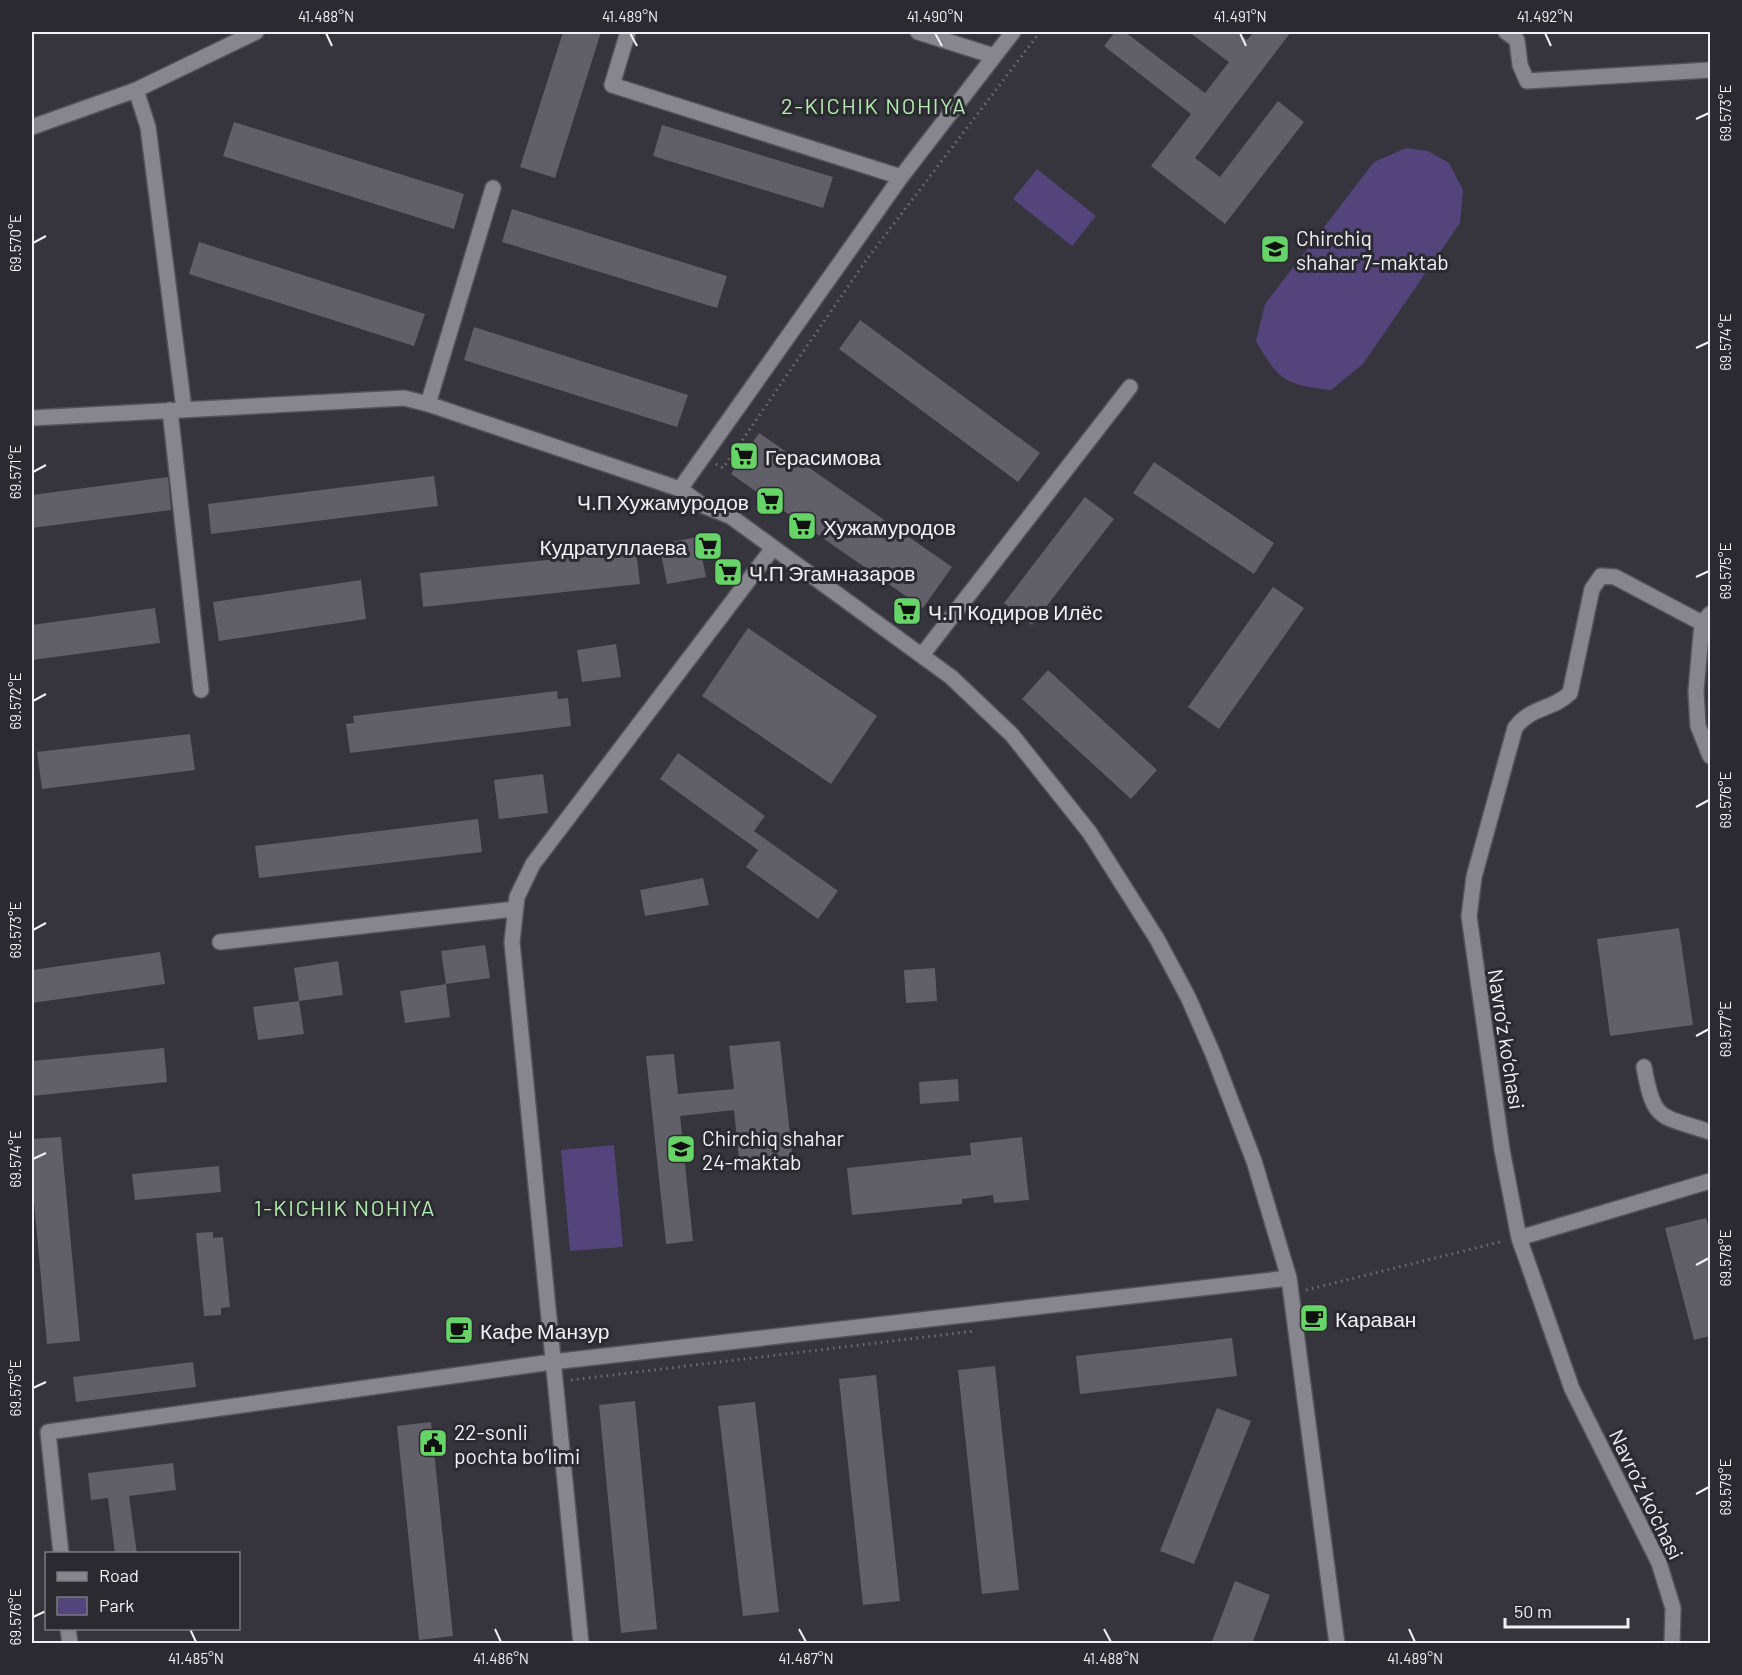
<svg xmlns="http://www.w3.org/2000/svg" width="1742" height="1675" font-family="Barlow,sans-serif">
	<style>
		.green { fill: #54447c }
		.building { fill: #615f68 }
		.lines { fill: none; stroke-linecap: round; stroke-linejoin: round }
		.minor-casing { stroke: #54525a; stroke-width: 18 }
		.path { stroke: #6f6e75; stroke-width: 3; stroke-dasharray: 1.5 4.5; stroke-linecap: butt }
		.minor { stroke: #87858e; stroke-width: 15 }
		.ticks { fill: none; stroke: #f1f0f5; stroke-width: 2 }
		.labels { text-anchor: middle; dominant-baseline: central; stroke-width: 6; stroke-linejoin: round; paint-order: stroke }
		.poi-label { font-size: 21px; fill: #f1f0f5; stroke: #2b2a31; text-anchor: start }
		.street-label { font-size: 21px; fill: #f1f0f5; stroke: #2b2a31 }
		.neighbourhood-label { font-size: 22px; letter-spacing: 1.5px; fill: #b3ecb0; stroke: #2b2a31 }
		.neatline { fill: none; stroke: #f1f0f5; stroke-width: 2 }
		.ticks-label { font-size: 15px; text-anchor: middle; fill: #f1f0f5 }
	</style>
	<rect width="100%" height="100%" fill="#36343c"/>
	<!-- green -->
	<path class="green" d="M 1406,148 L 1428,151 L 1449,163 L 1463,190 L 1460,223 L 1363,364 L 1331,390 C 1285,385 1279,381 1256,341 L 1265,304 L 1374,162 Z
		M 1037,169 L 1096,216 L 1072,246 L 1013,199 Z
		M 614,1145 L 623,1247 L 570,1251 L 561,1150 Z"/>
	<!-- building -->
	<path class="building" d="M 563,32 L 601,32 L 555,178 L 520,167 Z
		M 1115,32 L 1125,32 L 1205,93 L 1229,62 L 1189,32 L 1236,32 L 1247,40 L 1254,32 L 1291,32 L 1195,158 L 1220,177 L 1278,101 L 1304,122 L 1225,224 L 1151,166 L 1191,114 L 1104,46 Z
		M 234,122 L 464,194 L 454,229 L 223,156 Z
		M 662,125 L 833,177 L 823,208 L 653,156 Z
		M 512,209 L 727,276 L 717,308 L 502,242 Z
		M 199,242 L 425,314 L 414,346 L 189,274 Z
		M 860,320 L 1040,453 L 1018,482 L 839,349 Z
		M 474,327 L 688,395 L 677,427 L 464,360 Z
		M 759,433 L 952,567 L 923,608 L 731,474 Z
		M 1154,462 L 1274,543 L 1254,574 L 1133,493 Z
		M 434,476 L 438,506 L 211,534 L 208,504 Z
		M 168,477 L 171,510 L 32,528 L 32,495 Z
		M 1085,497 L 1114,519 L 1032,625 L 1004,603 Z
		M 698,537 L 706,577 L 667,584 L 659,544 Z
		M 636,551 L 640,584 L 423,607 L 420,573 Z
		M 361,580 L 366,619 L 219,641 L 213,602 Z
		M 1273,587 L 1304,608 L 1219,729 L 1188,707 Z
		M 155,608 L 160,643 L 32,660 L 32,625 Z
		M 748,628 L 877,716 L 831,784 L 702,696 Z
		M 616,644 L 621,677 L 582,682 L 577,650 Z
		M 1048,670 L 1157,770 L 1131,799 L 1022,699 Z
		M 557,691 L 558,699 L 568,698 L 571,726 L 350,753 L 346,724 L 354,723 L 353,716 Z
		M 190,734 L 195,770 L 42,789 L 37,752 Z
		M 678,753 L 765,816 L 754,831 L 838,891 L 818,919 L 746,867 L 758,850 L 660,779 Z
		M 543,774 L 548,813 L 499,819 L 494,780 Z
		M 478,819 L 482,852 L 259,878 L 255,846 Z
		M 703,878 L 709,905 L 645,916 L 640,890 Z
		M 1679,928 L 1693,1025 L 1610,1036 L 1597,939 Z
		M 485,945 L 490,978 L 446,984 L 441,951 Z
		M 160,952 L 165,984 L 32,1003 L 32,970 Z
		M 338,961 L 343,995 L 299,1001 L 294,968 Z
		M 935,968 L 937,1001 L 906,1003 L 904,970 Z
		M 446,984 L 450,1017 L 405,1023 L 400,991 Z
		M 299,1001 L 304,1034 L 258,1040 L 253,1007 Z
		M 780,1041 L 793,1163 L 740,1169 L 734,1110 L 680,1116 L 693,1241 L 666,1244 L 646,1056 L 674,1054 L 678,1094 L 734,1089 L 729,1046 Z
		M 164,1048 L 167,1082 L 32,1096 L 32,1061 Z
		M 958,1079 L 959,1101 L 920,1104 L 919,1082 Z
		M 61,1137 L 80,1341 L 47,1344 L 32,1180 L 32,1139 Z
		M 1022,1137 L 1029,1200 L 994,1203 L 993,1195 L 962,1199 L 962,1204 L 852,1215 L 847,1168 L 971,1155 L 970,1143 Z
		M 219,1166 L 221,1192 L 135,1200 L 132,1174 Z
		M 1706,1218 L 1710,1233 L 1710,1336 L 1694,1340 L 1665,1228 Z
		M 213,1232 L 213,1238 L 223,1237 L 230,1307 L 221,1308 L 221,1315 L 204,1316 L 196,1233 Z
		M 1232,1338 L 1237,1376 L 1080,1394 L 1076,1356 Z
		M 193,1362 L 196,1387 L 76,1402 L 73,1377 Z
		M 995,1366 L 1019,1590 L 982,1594 L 958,1370 Z
		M 876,1375 L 900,1601 L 863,1605 L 839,1379 Z
		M 635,1401 L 657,1629 L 621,1633 L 599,1405 Z
		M 755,1402 L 779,1612 L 743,1616 L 718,1406 Z
		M 1217,1408 L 1251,1421 L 1194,1564 L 1160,1551 Z
		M 431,1422 L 453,1636 L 419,1640 L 397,1426 Z
		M 173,1463 L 176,1490 L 129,1496 L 137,1554 L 115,1554 L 108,1498 L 91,1500 L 88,1473 Z
		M 1235,1581 L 1270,1595 L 1252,1644 L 1211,1644 Z"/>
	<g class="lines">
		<!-- minor casing -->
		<g class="minor-casing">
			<path id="minor" d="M 628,32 L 612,85 L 901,177
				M 918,32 L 994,56
				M 1506,32 L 1517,40 L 1520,65 L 1527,81 L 1710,70
				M 136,90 L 148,127 L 184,409
				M 32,127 L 136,90 L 256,32
				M 428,404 L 493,188
				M 170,410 L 201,690
				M 32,418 L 404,398 L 428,404 L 680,489 L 702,505 L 730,516 L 951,677 L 1012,735 L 1090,833 L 1157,939 L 1188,997 L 1213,1054 L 1254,1161 L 1289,1278 L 1337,1644
				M 680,489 L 901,177 L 1013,32
				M 1702,623 L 1696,691 L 1698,726 L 1710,756
				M 922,655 L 1130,387
				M 220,942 L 515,909
				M 1644,1067 C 1654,1123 1660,1115 1710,1132
				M 1519,1238 L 1710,1181
				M 61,1554 L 48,1432 L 552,1362 L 1289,1278
				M 68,1628 L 70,1644
				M 581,1644 L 512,942 L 517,897 L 533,864 L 773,548
				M 1672,1644 L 1673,1608 L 1659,1563 L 1572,1389 L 1519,1238 L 1502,1150 L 1469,916 L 1474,877 L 1515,728 C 1531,706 1553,710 1570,693 L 1592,589 L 1601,576 L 1615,577 L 1702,623 L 1710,614"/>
		</g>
		<!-- path -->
		<path class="path" d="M 716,464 L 723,468 L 867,259 L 1040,32
			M 1306,1290 L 1504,1241
			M 571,1380 L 975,1331"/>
		<!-- minor -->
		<use href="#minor" class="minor"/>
	</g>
	<!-- ticks -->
	<path class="ticks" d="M 326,33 L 332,46M 630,33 L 637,46M 935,33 L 942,46M 1240,33 L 1246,46M 1545,33 L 1551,46M 1696,119 L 1709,113M 33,243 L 46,236M 1696,348 L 1709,342M 33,472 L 46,465M 1696,577 L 1709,571M 33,701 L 46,694M 1696,807 L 1709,800M 33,930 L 46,923M 1696,1036 L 1709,1029M 33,1159 L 46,1153M 1696,1265 L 1709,1258M 33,1388 L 46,1382M 1696,1494 L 1709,1487M 33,1617 L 46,1611M 190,1629 L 196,1642M 495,1629 L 501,1642M 799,1629 L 806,1642M 1104,1629 L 1111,1642M 1409,1629 L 1415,1642"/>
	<!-- icons -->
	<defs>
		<g id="school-square" transform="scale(1.5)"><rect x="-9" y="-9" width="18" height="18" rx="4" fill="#66d466" stroke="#2b2a31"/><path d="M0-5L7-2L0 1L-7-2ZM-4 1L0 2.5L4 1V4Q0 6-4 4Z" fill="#111"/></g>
		<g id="supermarket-square" transform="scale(1.5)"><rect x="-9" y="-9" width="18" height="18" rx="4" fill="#66d466" stroke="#2b2a31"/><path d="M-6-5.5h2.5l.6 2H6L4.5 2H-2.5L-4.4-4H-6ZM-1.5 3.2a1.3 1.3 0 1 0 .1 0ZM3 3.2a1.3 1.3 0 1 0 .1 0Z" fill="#111"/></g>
		<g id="cafe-square" transform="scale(1.5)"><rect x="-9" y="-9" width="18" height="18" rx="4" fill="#66d466" stroke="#2b2a31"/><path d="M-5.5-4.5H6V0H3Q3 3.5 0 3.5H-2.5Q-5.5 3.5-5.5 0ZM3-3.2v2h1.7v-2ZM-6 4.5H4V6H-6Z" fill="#111"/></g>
		<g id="civic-square" transform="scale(1.5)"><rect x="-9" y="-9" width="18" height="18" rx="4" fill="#66d466" stroke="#2b2a31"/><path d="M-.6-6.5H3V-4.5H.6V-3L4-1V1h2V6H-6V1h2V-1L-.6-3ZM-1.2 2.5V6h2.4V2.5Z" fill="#111"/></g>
	</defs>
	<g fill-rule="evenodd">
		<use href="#school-square" x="1275" y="249"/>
		<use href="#supermarket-square" x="744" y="456"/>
		<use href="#supermarket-square" x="770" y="501"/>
		<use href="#supermarket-square" x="802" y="526"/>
		<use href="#supermarket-square" x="708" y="546"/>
		<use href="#supermarket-square" x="728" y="572"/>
		<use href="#supermarket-square" x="907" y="611"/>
		<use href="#school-square" x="681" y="1149"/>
		<use href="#cafe-square" x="1314" y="1318"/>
		<use href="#cafe-square" x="459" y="1330"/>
		<use href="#civic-square" x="433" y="1443"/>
	</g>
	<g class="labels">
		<!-- poi labels -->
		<g class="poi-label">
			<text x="1296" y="237">Chirchiq<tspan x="1296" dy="24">shahar 7-maktab</tspan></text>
			<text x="765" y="456">Герасимова</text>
			<text x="749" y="501" text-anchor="end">Ч.П Хужамуродов</text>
			<text x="823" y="526">Хужамуродов</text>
			<text x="687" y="546" text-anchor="end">Кудратуллаева</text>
			<text x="749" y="572">Ч.П Эгамназаров</text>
			<text x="928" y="611">Ч.П Кодиров Илёс</text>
			<text x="702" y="1137">Chirchiq shahar<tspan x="702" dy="24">24-maktab</tspan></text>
			<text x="1335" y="1318">Караван</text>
			<text x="480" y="1330">Кафе Манзур</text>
			<text x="454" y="1431">22-sonli<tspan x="454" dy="24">pochta bo‘limi</tspan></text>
		</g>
		<!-- street labels -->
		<g class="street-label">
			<text transform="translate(1507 1039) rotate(81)">Navro‘z ko‘chasi</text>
			<text transform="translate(1647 1494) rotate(64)">Navro‘z ko‘chasi</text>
		</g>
		<!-- neighbourhood labels -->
		<g class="neighbourhood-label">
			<text x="874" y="105">2-KICHIK NOHIYA</text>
			<text x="345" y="1207">1-KICHIK NOHIYA</text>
		</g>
	</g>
	<!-- border -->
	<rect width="1742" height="1675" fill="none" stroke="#2b2a31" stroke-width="66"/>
	<!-- legend -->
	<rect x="45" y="1552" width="195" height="78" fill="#2b2a31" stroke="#7a797f" stroke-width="1.5"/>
	<rect x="57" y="1572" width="30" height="9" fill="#87858e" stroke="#7a797f" stroke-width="1.5"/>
	<text x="99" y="1582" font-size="18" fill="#f1f0f5">Road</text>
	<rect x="57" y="1597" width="30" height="18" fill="#54447c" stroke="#7a797f" stroke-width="1.5"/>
	<text x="99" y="1612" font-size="18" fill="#f1f0f5">Park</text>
	<!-- scale -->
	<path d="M1505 1618v9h123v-9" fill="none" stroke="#f1f0f5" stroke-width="3"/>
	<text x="1514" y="1618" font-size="18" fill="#f1f0f5" stroke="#2b2a31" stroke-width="4.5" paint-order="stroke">50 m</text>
	<rect x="33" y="33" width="1676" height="1609" class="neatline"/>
	<g class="ticks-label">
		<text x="326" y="22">41.488°N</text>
		<text x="630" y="22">41.489°N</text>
		<text x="935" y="22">41.490°N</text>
		<text x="1240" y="22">41.491°N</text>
		<text x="1545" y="22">41.492°N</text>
		<text transform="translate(1726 113) rotate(-90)" y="5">69.573°E</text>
		<text transform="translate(16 243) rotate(-90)" y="5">69.570°E</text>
		<text transform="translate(1726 342) rotate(-90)" y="5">69.574°E</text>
		<text transform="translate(16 472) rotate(-90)" y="5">69.571°E</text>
		<text transform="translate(1726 571) rotate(-90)" y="5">69.575°E</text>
		<text transform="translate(16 701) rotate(-90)" y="5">69.572°E</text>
		<text transform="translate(1726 800) rotate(-90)" y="5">69.576°E</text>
		<text transform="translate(16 930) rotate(-90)" y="5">69.573°E</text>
		<text transform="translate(1726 1029) rotate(-90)" y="5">69.577°E</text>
		<text transform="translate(16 1159) rotate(-90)" y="5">69.574°E</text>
		<text transform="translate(1726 1258) rotate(-90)" y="5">69.578°E</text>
		<text transform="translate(16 1388) rotate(-90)" y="5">69.575°E</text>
		<text transform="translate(1726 1487) rotate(-90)" y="5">69.579°E</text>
		<text transform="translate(16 1617) rotate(-90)" y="5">69.576°E</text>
		<text x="196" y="1664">41.485°N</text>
		<text x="501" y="1664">41.486°N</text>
		<text x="806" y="1664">41.487°N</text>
		<text x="1111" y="1664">41.488°N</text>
		<text x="1415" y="1664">41.489°N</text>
	</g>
</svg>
